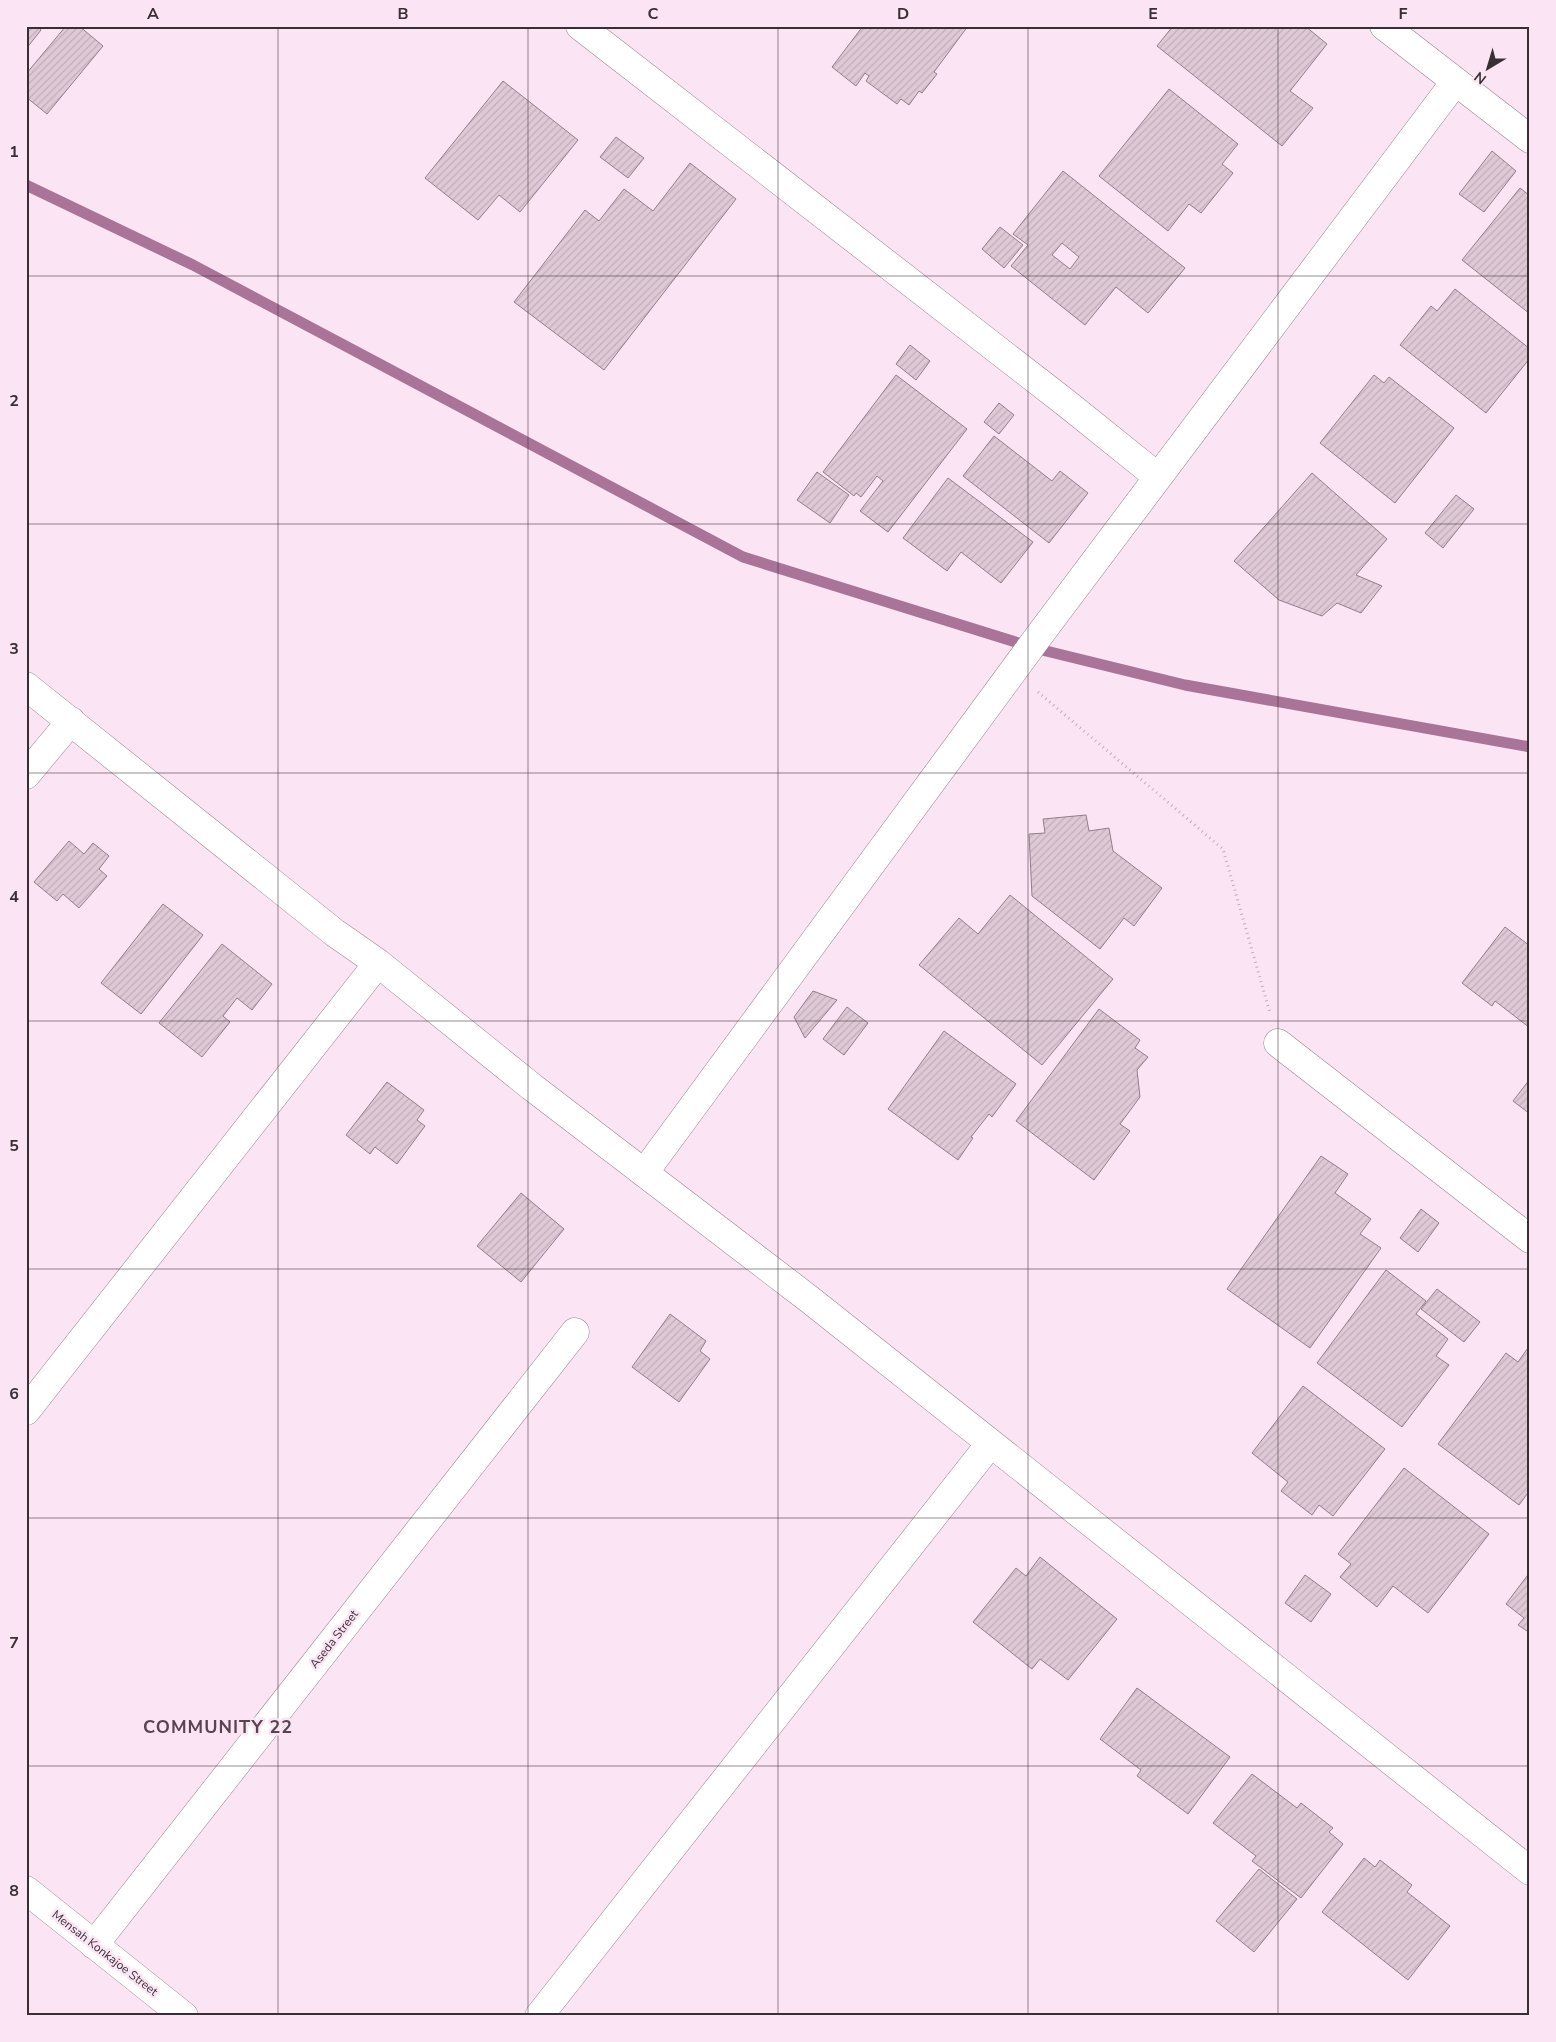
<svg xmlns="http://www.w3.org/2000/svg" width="1556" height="2042" font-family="'Nunito Sans',sans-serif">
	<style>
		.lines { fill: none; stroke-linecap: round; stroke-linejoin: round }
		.stream { stroke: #a97498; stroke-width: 11 }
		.building { fill: url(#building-hatch); stroke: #927e8b; fill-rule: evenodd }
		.street-casing { stroke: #998492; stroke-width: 29 }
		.path { stroke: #c0aeba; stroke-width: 3; stroke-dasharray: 1 4; stroke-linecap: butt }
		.street { stroke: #fff; stroke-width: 28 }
		.grid { fill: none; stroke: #372f34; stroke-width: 1; stroke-opacity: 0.55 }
		.labels { text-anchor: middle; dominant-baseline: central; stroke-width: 5; stroke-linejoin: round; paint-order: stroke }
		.street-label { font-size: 12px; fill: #372f34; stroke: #fbe4f3 }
		.district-label { font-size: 18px; font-weight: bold; letter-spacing: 1px; fill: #574450; stroke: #fbe4f3 }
		.neatline { fill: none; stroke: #372f34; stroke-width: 2 }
		.grid-label { font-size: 16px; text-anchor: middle; font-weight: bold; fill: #372f34 }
	</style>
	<defs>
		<pattern id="building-hatch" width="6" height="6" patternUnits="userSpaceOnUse" patternTransform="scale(1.25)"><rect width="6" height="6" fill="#e0c9d7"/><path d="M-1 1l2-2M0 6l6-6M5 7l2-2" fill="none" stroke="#c1adb9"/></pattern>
	</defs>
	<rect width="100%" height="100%" fill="#fbe4f3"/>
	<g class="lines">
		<!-- stream -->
		<path class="stream" d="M 26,185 L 193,265 L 743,557 L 1038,649 L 1185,685 L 1530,747"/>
	</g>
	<!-- building -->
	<path class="building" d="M 26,26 L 37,26 L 41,30 L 26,49 Z
		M 66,26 L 79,26 L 103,46 L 47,114 L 26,97 L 26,74 Z
		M 863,26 L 968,26 L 934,72 L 937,74 L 922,93 L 919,91 L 909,105 L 901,99 L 897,104 L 866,81 L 869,76 L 865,73 L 856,86 L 832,67 Z
		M 1173,26 L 1305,26 L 1327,44 L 1290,91 L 1313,108 L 1282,146 L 1157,46 Z
		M 503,81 L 578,140 L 520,212 L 499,195 L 478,220 L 425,178 Z
		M 1169,89 L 1238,144 L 1222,164 L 1233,173 L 1201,213 L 1189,204 L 1168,231 L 1099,176 Z
		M 616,137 L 644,158 L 628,178 L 600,157 Z
		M 1492,151 L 1516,171 L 1484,212 L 1459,194 Z
		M 690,163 L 736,199 L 604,370 L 514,302 L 585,210 L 599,221 L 624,189 L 653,211 Z
		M 1063,171 L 1185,268 L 1148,313 L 1116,287 L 1085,325 L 1011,266 L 1028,245 L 1013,234 ZM 1062,243 L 1079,257 L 1070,269 L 1052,255 Z
		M 1520,188 L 1530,196 L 1530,314 L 1462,260 Z
		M 1000,227 L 1023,245 L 1004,268 L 982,249 Z
		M 1455,289 L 1530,349 L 1530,358 L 1486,413 L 1400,345 L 1431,306 L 1437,311 Z
		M 910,345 L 930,361 L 916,380 L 896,364 Z
		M 896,375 L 967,429 L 888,532 L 860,511 L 883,481 L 877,476 L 861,497 L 856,493 L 854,496 L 823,472 Z
		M 1374,375 L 1384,383 L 1389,377 L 1454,428 L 1395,503 L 1320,443 Z
		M 999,403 L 1014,415 L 999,434 L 984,422 Z
		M 994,436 L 1052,481 L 1060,471 L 1088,493 L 1049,543 L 963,476 Z
		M 817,472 L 849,495 L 830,523 L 797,500 Z
		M 1312,473 L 1387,539 L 1356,575 L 1382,586 L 1361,613 L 1337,603 L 1322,616 L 1279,600 L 1234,561 Z
		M 948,478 L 1033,542 L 1001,583 L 961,552 L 947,571 L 903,538 Z
		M 1456,495 L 1474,509 L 1443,548 L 1425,533 Z
		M 1086,815 L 1089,831 L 1109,828 L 1113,851 L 1162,888 L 1134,926 L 1124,918 L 1100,949 L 1032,896 L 1029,834 L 1045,833 L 1043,819 Z
		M 69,841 L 84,854 L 93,843 L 109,856 L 99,869 L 107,876 L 79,908 L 63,894 L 57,901 L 34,882 Z
		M 1010,895 L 1113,979 L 1042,1065 L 919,965 L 959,918 L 978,934 Z
		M 163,904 L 203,935 L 141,1014 L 101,983 Z
		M 1505,927 L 1530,946 L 1530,1028 L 1495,1001 L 1492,1006 L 1462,983 Z
		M 222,944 L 272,984 L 252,1010 L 237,998 L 223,1016 L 230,1022 L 202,1057 L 159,1023 Z
		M 813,991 L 837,1000 L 805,1038 L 794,1017 Z
		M 847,1007 L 868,1023 L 844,1055 L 823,1039 Z
		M 1099,1009 L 1140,1040 L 1135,1048 L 1148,1057 L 1137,1070 L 1140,1097 L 1120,1124 L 1130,1131 L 1094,1180 L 1016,1121 Z
		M 944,1031 L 1016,1084 L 992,1117 L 989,1114 L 971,1137 L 973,1138 L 958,1160 L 888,1109 Z
		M 1530,1079 L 1530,1114 L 1513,1101 Z
		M 387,1082 L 424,1110 L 417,1120 L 425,1126 L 397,1164 L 375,1147 L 370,1154 L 346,1135 Z
		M 1321,1156 L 1348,1174 L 1335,1193 L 1371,1219 L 1360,1234 L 1381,1248 L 1310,1348 L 1227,1289 Z
		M 521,1193 L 564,1229 L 521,1282 L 477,1246 Z
		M 1421,1209 L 1439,1223 L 1418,1252 L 1400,1238 Z
		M 1386,1270 L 1426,1301 L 1416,1314 L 1448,1339 L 1436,1356 L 1449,1365 L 1402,1427 L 1317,1363 Z
		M 1437,1289 L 1480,1322 L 1464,1342 L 1421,1309 Z
		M 670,1314 L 706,1341 L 700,1351 L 710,1359 L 679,1402 L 632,1367 Z
		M 1530,1345 L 1530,1490 L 1519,1505 L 1438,1444 L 1506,1353 L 1518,1362 Z
		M 1303,1386 L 1385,1449 L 1333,1516 L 1319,1505 L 1312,1515 L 1281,1491 L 1288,1482 L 1252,1453 Z
		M 1404,1468 L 1489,1534 L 1428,1613 L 1393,1586 L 1377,1607 L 1340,1577 L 1351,1564 L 1338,1554 Z
		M 1040,1557 L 1117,1619 L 1068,1680 L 1040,1659 L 1032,1669 L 973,1622 L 1016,1568 L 1026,1576 Z
		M 1530,1572 L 1530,1633 L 1518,1625 L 1524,1618 L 1506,1604 Z
		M 1305,1575 L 1331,1594 L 1311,1622 L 1285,1603 Z
		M 1137,1688 L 1230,1757 L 1188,1814 L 1137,1776 L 1141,1770 L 1100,1739 Z
		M 1252,1774 L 1297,1808 L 1301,1803 L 1333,1828 L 1329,1832 L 1343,1844 L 1301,1898 L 1252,1861 L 1256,1856 L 1213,1823 Z
		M 1364,1858 L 1375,1867 L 1380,1860 L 1412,1885 L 1407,1892 L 1450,1926 L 1408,1980 L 1322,1912 Z
		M 1259,1869 L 1297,1899 L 1254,1952 L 1216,1921 Z"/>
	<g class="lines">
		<!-- street casing -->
		<g class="street-casing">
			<path id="street" d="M 580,26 L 1066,403 L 1158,477
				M 1384,26 L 1530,139
				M 26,686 L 335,933 L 378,963 L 532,1087 L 809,1299 L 1530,1871
				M 26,775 L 71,721
				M 1278,1043 L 1530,1239
				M 644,1173 L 1041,633 L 1455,82
				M 26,1411 L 378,963
				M 26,1890 L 184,2016
				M 94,1945 L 575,1332
				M 539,2016 L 990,1444"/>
		</g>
		<!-- path -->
		<path class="path" d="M 1038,692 L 1223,849 L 1270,1013"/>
		<!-- street -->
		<use href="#street" class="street"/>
	</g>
	<!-- grid -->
	<path class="grid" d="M 278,26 L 278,2016M 528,26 L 528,2016M 778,26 L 778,2016M 1028,26 L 1028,2016M 1278,26 L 1278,2016M 26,276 L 1530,276M 26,524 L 1530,524M 26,773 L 1530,773M 26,1021 L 1530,1021M 26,1269 L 1530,1269M 26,1518 L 1530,1518M 26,1766 L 1530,1766"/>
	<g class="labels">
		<!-- street labels -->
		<g class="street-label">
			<text transform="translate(334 1639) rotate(-52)">Aseda Street</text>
			<text transform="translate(105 1953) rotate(38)">Mensah Konkajoe Street</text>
		</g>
		<!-- district labels -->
		<g class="district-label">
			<text x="218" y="1727">COMMUNITY 22</text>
		</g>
	</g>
	<!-- border -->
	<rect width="1556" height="2042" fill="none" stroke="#fbe4f3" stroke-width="55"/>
	<!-- north arrow -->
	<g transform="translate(1488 68) rotate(218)" stroke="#fbe4f3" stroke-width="4" paint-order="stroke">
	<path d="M0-4L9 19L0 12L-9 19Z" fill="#372f34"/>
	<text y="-8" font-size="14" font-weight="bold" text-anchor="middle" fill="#372f34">N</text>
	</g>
	<rect x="28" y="28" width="1500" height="1986" class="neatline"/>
	<g class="grid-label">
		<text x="153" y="19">A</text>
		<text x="403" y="19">B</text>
		<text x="653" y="19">C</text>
		<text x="903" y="19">D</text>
		<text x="1153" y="19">E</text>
		<text x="1403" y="19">F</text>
		<text x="14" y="157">1</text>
		<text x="14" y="406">2</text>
		<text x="14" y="654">3</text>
		<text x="14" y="902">4</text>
		<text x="14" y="1151">5</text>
		<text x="14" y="1399">6</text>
		<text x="14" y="1648">7</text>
		<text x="14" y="1896">8</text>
	</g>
</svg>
